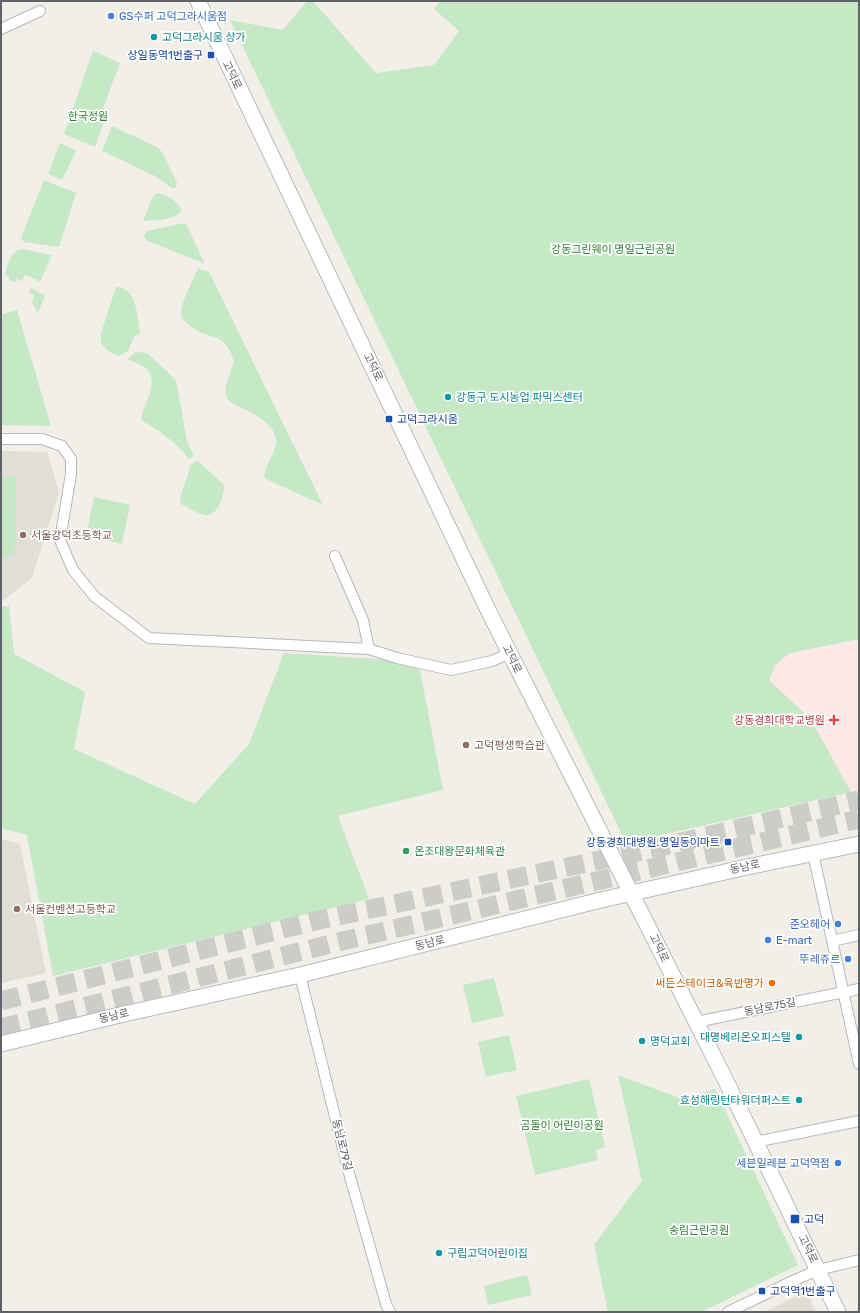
<svg xmlns="http://www.w3.org/2000/svg" width="860" height="1313" font-family="Rubik,'Noto Sans KR',sans-serif">
	<style>
		.education { fill: #e1ded6 }
		.medical { fill: #fce8e6 }
		.green { fill: #c5e8c5 }
		.lines { fill: none; stroke-linecap: round; stroke-linejoin: round }
		.highway-tunnel { stroke: #ccccc8; stroke-width: 19; stroke-dasharray: 19 10; stroke-linecap: butt }
		.street-casing { stroke: #b5b8bc; stroke-width: 12 }
		.secondary-casing { stroke: #b6babf; stroke-width: 17 }
		.street { stroke: #fff; stroke-width: 10 }
		.secondary { stroke: #fff; stroke-width: 15 }
		.shop-dot { fill: #3f7fe0; stroke: #fff; stroke-width: 1.5 }
		.culture-dot { fill: #0f9aa8; stroke: #fff; stroke-width: 1.5 }
		.transit-dot { fill: #1a4fb4; stroke: #fff; stroke-width: 1.5 }
		.education-dot { fill: #8d6e63; stroke: #fff; stroke-width: 1.5 }
		.health-dot { fill: #e0444e; stroke: #fff; stroke-width: 1.5 }
		.leisure-dot { fill: #2e9e5b; stroke: #fff; stroke-width: 1.5 }
		.food-dot { fill: #e8710a; stroke: #fff; stroke-width: 1.5 }
		.labels { text-anchor: middle; dominant-baseline: central; stroke-width: 3.5; stroke-linejoin: round; paint-order: stroke }
		.shop-label { font-size: 11px; fill: #366cbe; stroke: #fff; text-anchor: end }
		.culture-label { font-size: 11px; fill: #0d838f; stroke: #fff; text-anchor: start }
		.transit-label { font-size: 11px; fill: #164399; stroke: #fff; text-anchor: start }
		.street-label { font-size: 11px; fill: #5f6368; stroke: #fff }
		.park-label { font-size: 11px; fill: #348238; stroke: #fff }
		.education-label { font-size: 11px; fill: #785e54; stroke: #fff; text-anchor: start }
		.health-label { font-size: 11px; fill: #be3a42; stroke: #fff; text-anchor: end }
		.leisure-label { font-size: 11px; fill: #27864d; stroke: #fff; text-anchor: start }
		.food-label { font-size: 11px; fill: #c56008; stroke: #fff; text-anchor: end }
	</style>
	<rect width="100%" height="100%" fill="#f1efe8"/>
	<!-- education -->
	<path class="education" d="M 1,451 L 47,452 L 59,492 L 32,578 L 1,602 Z
		M 1,839 L 20,844 L 46,973 L 1,983 Z
		M 806,1291 L 816,1312 L 765,1312 Z"/>
	<!-- medical -->
	<path class="medical" d="M 859,639 L 859,790 L 851,792 L 816,729 L 803,712 L 769,680 L 776,664 L 790,653 Z"/>
	<!-- green -->
	<path class="green" d="M 307,1 L 313,1 L 376,73 L 434,65 L 459,31 L 434,9 L 440,1 L 859,1 L 859,639 L 790,653 L 776,664 L 769,680 L 803,712 L 816,729 L 851,792 L 626,843 L 230,20 L 283,30 Z
		M 93,51 L 120,63 L 103,108 L 108,110 L 95,147 L 64,134 Z
		M 112,126 L 157,147 L 162,152 L 177,183 L 176,187 L 173,189 L 155,176 L 102,151 Z
		M 60,143 L 76,151 L 62,180 L 48,174 Z
		M 44,180 L 76,193 L 59,247 L 24,242 L 21,238 Z
		M 157,193 C 166,195 179,201 181,210 C 175,221 154,220 143,221 L 153,196 Z
		M 179,224 L 186,224 L 205,264 L 148,241 L 144,237 L 145,233 L 147,231 Z
		M 22,249 L 52,255 L 40,282 L 25,274 L 22,281 L 17,279 L 16,282 L 9,280 L 9,277 L 5,275 C 8,264 10,251 22,249 Z
		M 198,268 L 209,272 L 323,505 L 266,479 L 264,476 C 266,464 274,455 276,444 C 279,422 245,410 230,402 C 219,391 231,374 234,361 C 231,353 228,345 221,340 C 216,337 210,336 204,334 C 196,330 180,321 181,311 C 183,298 193,280 198,268 Z
		M 116,287 C 138,288 137,317 140,333 L 134,337 L 128,351 L 119,356 L 108,351 L 101,343 L 101,333 Z
		M 31,288 L 45,296 L 38,313 L 32,303 L 34,295 L 29,293 Z
		M 17,310 L 51,426 L 1,425 L 1,315 Z
		M 136,352 L 147,353 L 174,378 L 177,385 L 187,441 L 194,456 L 189,459 C 179,444 157,429 142,421 L 141,417 C 145,402 159,384 147,369 C 142,364 133,362 127,359 Z
		M 197,460 L 224,485 C 225,495 217,518 204,515 C 196,513 188,507 181,504 L 180,498 L 191,465 Z
		M 1,476 L 16,476 L 15,548 C 12,556 9,557 1,557 Z
		M 94,497 L 130,505 L 122,544 L 86,536 Z
		M 1,606 L 9,606 L 14,654 L 85,692 L 74,749 L 195,804 L 249,744 L 284,653 L 394,660 L 420,670 L 443,790 L 338,816 L 369,899 L 53,976 L 27,835 L 1,828 Z
		M 494,978 L 504,1016 L 472,1023 L 463,985 Z
		M 509,1035 L 517,1070 L 486,1077 L 478,1042 Z
		M 618,1075 L 682,1099 L 715,1089 L 798,1265 L 701,1312 L 608,1312 L 594,1245 L 642,1181 Z
		M 589,1079 L 605,1147 L 596,1150 L 598,1160 L 535,1175 L 516,1096 Z
		M 527,1275 L 532,1295 L 488,1305 L 484,1286 Z"/>
	<g class="lines">
		<!-- highway-tunnel -->
		<path class="highway-tunnel" d="M 1,1001 L 319,920 L 647,850 L 859,800
			M 1,1028 L 334,943 L 859,819"/>
		<!-- street casing -->
		<g class="street-casing">
			<path id="street" d="M 1,29 L 40,11
				M 1,439 L 42,439 L 62,446 L 71,459 L 71,474 L 60,540 L 73,570 L 95,597 L 149,638 L 369,649 L 397,658 L 451,670 L 492,661 L 510,653
				M 335,556 L 363,620 L 369,649
				M 813,853 L 859,1064
				M 832,941 L 859,935
				M 300,975 L 349,1173 L 386,1304 L 390,1312
				M 696,1022 L 859,989
				M 755,1142 L 859,1121
				M 728,1312 L 795,1280 L 818,1270 L 859,1260"/>
		</g>
		<!-- secondary casing -->
		<g class="secondary-casing">
			<path id="secondary" d="M 198,1 L 489,612 L 725,1079 L 838,1312
				M 1,1044 L 124,1014 L 300,975 L 601,900 L 747,867 L 859,844"/>
		</g>
		<!-- street -->
		<use href="#street" class="street"/>
		<!-- secondary -->
		<use href="#secondary" class="secondary"/>
	</g>
	<!-- markers -->
	<g class="shop-dot">
		<circle cx="111" cy="16" r="4"/>
		<circle cx="838" cy="924" r="4"/>
		<circle cx="768" cy="940" r="4"/>
		<circle cx="848" cy="959" r="4"/>
		<circle cx="838" cy="1163" r="4"/>
	</g>
	<g class="culture-dot">
		<circle cx="154" cy="37" r="4"/>
		<circle cx="448" cy="397" r="4"/>
		<circle cx="799" cy="1037" r="4"/>
		<circle cx="642" cy="1041" r="4"/>
		<circle cx="799" cy="1100" r="4"/>
		<circle cx="439" cy="1253" r="4"/>
	</g>
	<g class="transit-dot">
		<rect x="207" y="51" width="8" height="8" rx="2"/>
		<rect x="385" y="415" width="8" height="8" rx="2"/>
		<rect x="724" y="838" width="8" height="8" rx="2"/>
		<rect x="790" y="1214" width="10" height="10" rx="2"/>
		<rect x="758" y="1287" width="8" height="8" rx="2"/>
	</g>
	<g class="education-dot">
		<circle cx="23" cy="535" r="4"/>
		<circle cx="466" cy="745" r="4"/>
		<circle cx="17" cy="909" r="4"/>
	</g>
	<path class="health-dot" d="M832 714h4v4h4v4h-4v4h-4v-4h-4v-4h4z"/>
	<circle class="leisure-dot" cx="406" cy="851" r="4"/>
	<circle class="food-dot" cx="772" cy="983" r="4"/>
	<g class="labels">
		<!-- shop labels -->
		<g class="shop-label">
			<text x="119" y="16" text-anchor="start">GS수퍼 고덕그라시움점</text>
			<text x="830" y="924">준오헤어</text>
			<text x="776" y="940" text-anchor="start">E-mart</text>
			<text x="840" y="959">뚜레쥬르</text>
			<text x="830" y="1163">세븐일레븐 고덕역점</text>
		</g>
		<!-- culture labels -->
		<g class="culture-label">
			<text x="162" y="37">고덕그라시움 상가</text>
			<text x="456" y="397">강동구 도시농업 파믹스센터</text>
			<text x="791" y="1037" text-anchor="end">대명베리온오피스텔</text>
			<text x="650" y="1041">명덕교회</text>
			<text x="791" y="1100" text-anchor="end">효성해링턴타워더퍼스트</text>
			<text x="447" y="1253">구립고덕어린이집</text>
		</g>
		<!-- transit labels -->
		<g class="transit-label">
			<text x="203" y="55" text-anchor="end">상일동역1번출구</text>
			<text x="397" y="419">고덕그라시움</text>
			<text x="720" y="842" text-anchor="end">강동경희대병원.명일동이마트</text>
			<text x="804" y="1219">고덕</text>
			<text x="770" y="1291">고덕역1번출구</text>
		</g>
		<!-- street labels -->
		<g class="street-label">
			<text transform="translate(232 75) rotate(64)">고덕로</text>
			<text transform="translate(373 367) rotate(64)">고덕로</text>
			<text transform="translate(512 659) rotate(64)">고덕로</text>
			<text transform="translate(745 867) rotate(-12)">동남로</text>
			<text transform="translate(430 943) rotate(-14)">동남로</text>
			<text transform="translate(659 948) rotate(64)">고덕로</text>
			<text transform="translate(770 1007) rotate(-11)">동남로75길</text>
			<text transform="translate(114 1016) rotate(-13)">동남로</text>
			<text transform="translate(342 1145) rotate(76)">동남로79길</text>
			<text transform="translate(808 1249) rotate(64)">고덕로</text>
		</g>
		<!-- park labels -->
		<g class="park-label">
			<text x="88" y="116">한국정원</text>
			<text x="613" y="249">강동그린웨이 명일근린공원</text>
			<text x="562" y="1125">곰돌이 어린이공원</text>
			<text x="699" y="1230">송림근린공원</text>
		</g>
		<!-- education labels -->
		<g class="education-label">
			<text x="31" y="535">서울강덕초등학교</text>
			<text x="474" y="745">고덕평생학습관</text>
			<text x="25" y="909">서울컨벤션고등학교</text>
		</g>
		<!-- health labels -->
		<g class="health-label">
			<text x="825" y="720">강동경희대학교병원</text>
		</g>
		<!-- leisure labels -->
		<g class="leisure-label">
			<text x="414" y="851">온조대왕문화체육관</text>
		</g>
		<!-- food labels -->
		<g class="food-label">
			<text x="764" y="983">써든스테이크&amp;육반명가</text>
		</g>
	</g>
	<!-- border -->
	<rect width="860" height="1313" fill="none" stroke="#5f6368" stroke-width="4"/>
</svg>
